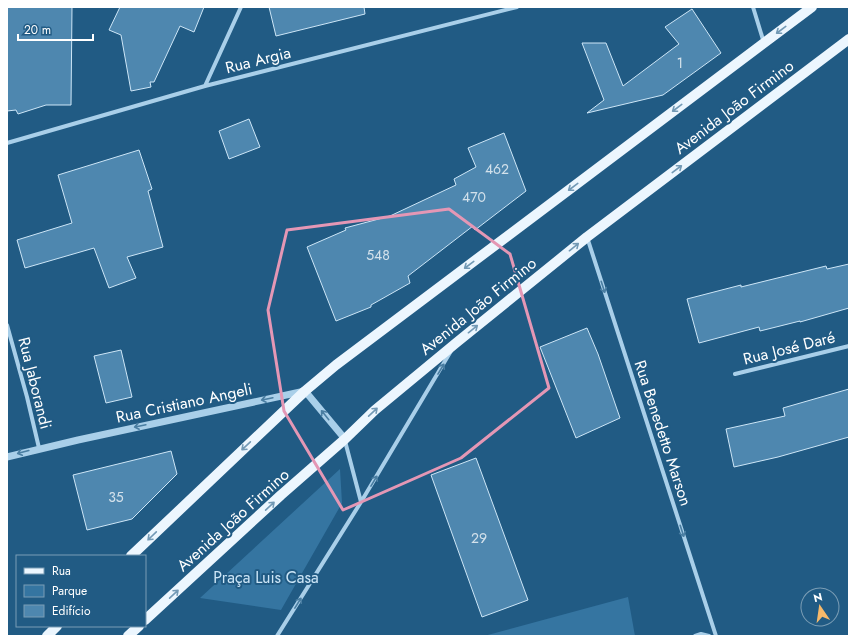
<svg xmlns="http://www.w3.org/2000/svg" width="856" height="643" font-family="Jost,sans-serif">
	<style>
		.green { fill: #3575a1 }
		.building { fill: #4e87af; stroke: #cde6f7 }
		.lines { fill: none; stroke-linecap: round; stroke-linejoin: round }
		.minor { stroke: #a9cfe9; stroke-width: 4 }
		.tertiary { stroke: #a9cfe9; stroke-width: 7 }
		.primary { stroke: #ecf6fe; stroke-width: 10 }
		.oneway { stroke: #7299b5 }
		.oneway2 { stroke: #4a7ea2 }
		.marked { fill: none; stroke: #e497b5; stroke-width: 3; stroke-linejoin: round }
		.labels { text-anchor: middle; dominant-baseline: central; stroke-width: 4; stroke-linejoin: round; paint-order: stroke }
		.number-label { font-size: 14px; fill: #d3e1eb }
		.street-label { font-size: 16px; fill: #fff; stroke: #215b84 }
		.park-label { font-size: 16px; fill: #cde6f7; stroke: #215b84 }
	</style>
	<rect width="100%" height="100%" fill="#215b84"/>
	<!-- green -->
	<path class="green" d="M 340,469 L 342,503 L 281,610 L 200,598 Z
		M 628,597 L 635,636 L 484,636 Z"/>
	<!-- building -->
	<path class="building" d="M 7,7 L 72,7 L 71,105 L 46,105 L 18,114 L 16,110 L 7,111 Z
		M 120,7 L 204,7 L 194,32 L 180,26 L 154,82 L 150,82 L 151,87 L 131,91 L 121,35 L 109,30 Z
		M 269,7 L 364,7 L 365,14 L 276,36 Z
		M 692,9 L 721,53 L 663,95 L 587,113 L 604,100 L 582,43 L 606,43 L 623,86 L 679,44 L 665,27 Z
		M 249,119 L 260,147 L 229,159 L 219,131 Z
		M 504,133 L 526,191 L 475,230 L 473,226 L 408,276 L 410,283 L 371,305 L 371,307 L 336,321 L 307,247 L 346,230 L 345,228 L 390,216 L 456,185 L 454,179 L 476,167 L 468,148 Z
		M 139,150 L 152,189 L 148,191 L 163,247 L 127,257 L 136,278 L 109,288 L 94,248 L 25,268 L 17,240 L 72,223 L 58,175 Z
		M 849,264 L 849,308 L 800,322 L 800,321 L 760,331 L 759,327 L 699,343 L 687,299 L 741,285 L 741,287 L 826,266 L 827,269 Z
		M 587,328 L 598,354 L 620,418 L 576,438 L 540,347 Z
		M 121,350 L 132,397 L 106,403 L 94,356 Z
		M 849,389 L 849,437 L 778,457 L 734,467 L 726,429 L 785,416 L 783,408 Z
		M 171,451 L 177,474 L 132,519 L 87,530 L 73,475 Z
		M 476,458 L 528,600 L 482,617 L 431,475 Z"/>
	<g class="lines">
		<!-- minor -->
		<path class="minor" d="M 753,7 L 764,43
			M 205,86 L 241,7
			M 7,143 L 205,86 L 517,7
			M 587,237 L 716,636
			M 7,325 L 27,397 L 39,448
			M 735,374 L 849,346
			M 345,441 L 361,502
			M 277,636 L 361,502 L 451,351
			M 695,636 L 701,634 L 709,636"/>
		<!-- tertiary -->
		<path class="tertiary" d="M 7,457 L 78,440 L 305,391 L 345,439"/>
		<!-- primary -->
		<path class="primary" d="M 131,556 L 305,391 L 336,365 L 812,7
			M 145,620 L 281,495 L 345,439 L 375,410 L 456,343 L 587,237 L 849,39
			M 47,636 L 57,626
			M 128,636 L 139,626"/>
	</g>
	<!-- one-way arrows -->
	<defs><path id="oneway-shaft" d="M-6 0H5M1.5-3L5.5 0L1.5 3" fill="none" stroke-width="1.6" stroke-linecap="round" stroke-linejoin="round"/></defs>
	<g class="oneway">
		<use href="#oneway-shaft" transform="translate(781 30) rotate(143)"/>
		<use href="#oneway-shaft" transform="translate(677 108) rotate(143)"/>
		<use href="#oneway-shaft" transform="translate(677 169) rotate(-37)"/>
		<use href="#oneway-shaft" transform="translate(573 187) rotate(143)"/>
		<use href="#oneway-shaft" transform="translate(574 247) rotate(-39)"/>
		<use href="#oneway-shaft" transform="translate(469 265) rotate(143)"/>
		<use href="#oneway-shaft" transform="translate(473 329) rotate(-39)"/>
		<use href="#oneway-shaft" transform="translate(373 412) rotate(-43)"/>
		<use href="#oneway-shaft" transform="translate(246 446) rotate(137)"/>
		<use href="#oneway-shaft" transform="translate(270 506) rotate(-43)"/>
		<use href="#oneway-shaft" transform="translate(152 536) rotate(136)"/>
		<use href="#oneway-shaft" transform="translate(174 594) rotate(-43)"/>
	</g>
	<g class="oneway2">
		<use href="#oneway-shaft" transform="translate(603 287) rotate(72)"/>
		<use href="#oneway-shaft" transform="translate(441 369) rotate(-59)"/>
		<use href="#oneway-shaft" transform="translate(267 399) rotate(168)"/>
		<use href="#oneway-shaft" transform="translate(325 415) rotate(-129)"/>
		<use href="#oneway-shaft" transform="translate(140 426) rotate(168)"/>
		<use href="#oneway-shaft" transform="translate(23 452) rotate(165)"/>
		<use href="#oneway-shaft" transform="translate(374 481) rotate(-59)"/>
		<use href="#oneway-shaft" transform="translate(682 531) rotate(72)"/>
		<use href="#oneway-shaft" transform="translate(298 603) rotate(-58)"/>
	</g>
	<!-- marked area -->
	<path class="marked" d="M 449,209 L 510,254 L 549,388 L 461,458 L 343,510 L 284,411 L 268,310 L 287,230 Z"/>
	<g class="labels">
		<!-- number labels -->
		<g class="number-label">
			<text x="680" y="63">1</text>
			<text x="497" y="169">462</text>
			<text x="474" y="197">470</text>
			<text x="378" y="255">548</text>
			<text x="116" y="497">35</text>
			<text x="479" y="538">29</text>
		</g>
		<!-- street labels -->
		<g class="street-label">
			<text transform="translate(258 60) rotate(-14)">Rua Argia</text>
			<text transform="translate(734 107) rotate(-37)">Avenida João Firmino</text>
			<text transform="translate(478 306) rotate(-39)">Avenida João Firmino</text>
			<text transform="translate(789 348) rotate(-14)">Rua José Daré</text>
			<text transform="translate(35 383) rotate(76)">Rua Jaborandi</text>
			<text transform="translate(184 403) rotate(-12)">Rua Cristiano Angeli</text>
			<text transform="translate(663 433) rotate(72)">Rua Benedetto Marson</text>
			<text transform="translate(233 520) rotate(-42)">Avenida João Firmino</text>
		</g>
		<!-- park labels -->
		<g class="park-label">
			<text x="266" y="577">Praça Luis Casa</text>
		</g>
	</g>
	<!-- border -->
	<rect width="856" height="643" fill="none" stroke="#ffffff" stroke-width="16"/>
	<!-- legend -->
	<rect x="16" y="555" width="130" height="72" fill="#215b84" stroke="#7a9db5"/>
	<rect x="24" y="568" width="20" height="6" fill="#ecf6fe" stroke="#7a9db5"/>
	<text x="52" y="575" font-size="12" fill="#ffffff">Rua</text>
	<rect x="24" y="585" width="20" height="12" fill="#3575a1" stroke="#7a9db5"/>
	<text x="52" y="595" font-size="12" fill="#ffffff">Parque</text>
	<rect x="24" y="605" width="20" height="12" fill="#4e87af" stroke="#7a9db5"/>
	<text x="52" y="615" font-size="12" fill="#ffffff">Edifício</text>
	<!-- north arrow -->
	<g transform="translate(820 607) rotate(347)"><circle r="19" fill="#215b84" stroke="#7a9db5"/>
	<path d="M0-3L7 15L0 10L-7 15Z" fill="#f6b96a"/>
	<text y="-6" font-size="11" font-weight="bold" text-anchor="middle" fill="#ffffff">N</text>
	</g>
	<!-- scale -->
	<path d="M18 34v6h75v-6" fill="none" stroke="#ffffff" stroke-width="2"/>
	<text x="24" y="34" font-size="12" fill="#ffffff" stroke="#215b84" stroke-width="3" paint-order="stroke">20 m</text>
</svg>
